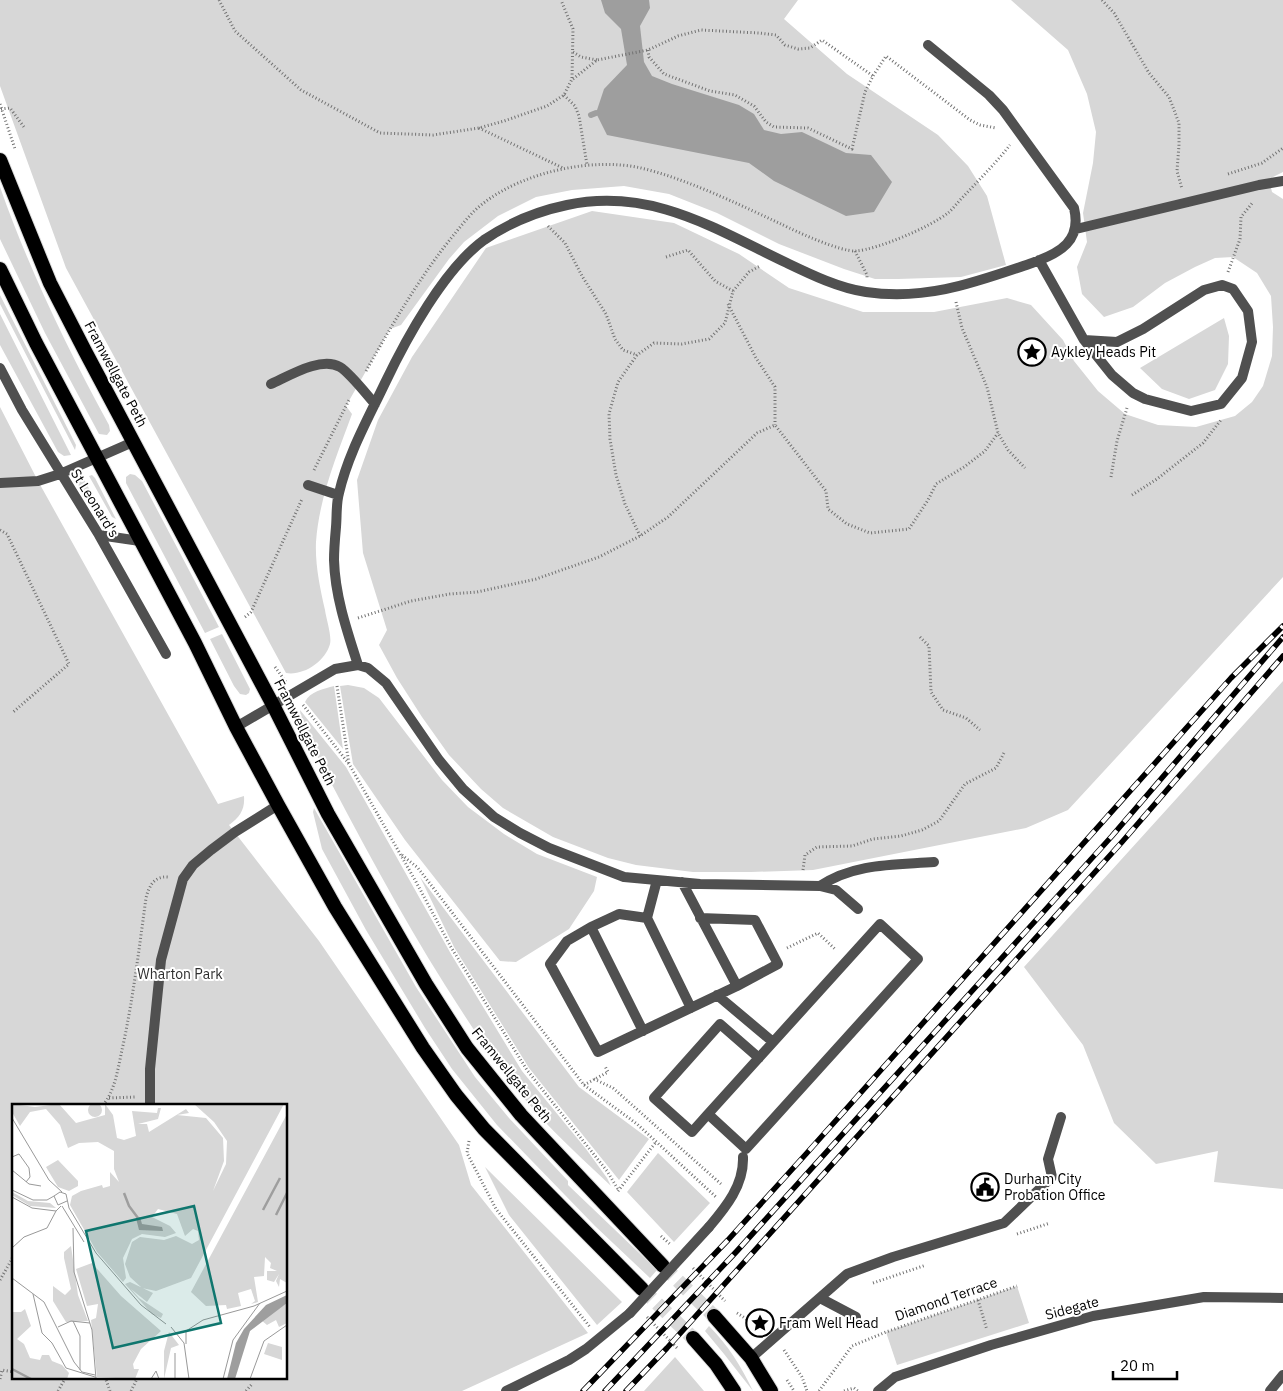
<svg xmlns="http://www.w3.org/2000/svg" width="1283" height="1391" font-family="'IBM Plex Sans',sans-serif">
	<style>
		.green { fill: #d7d7d7; fill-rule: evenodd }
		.water { fill: #9e9e9e }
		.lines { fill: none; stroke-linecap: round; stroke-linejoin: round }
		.stream { stroke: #9e9e9e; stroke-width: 6 }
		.trunk-tunnel { stroke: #d9d9d9; stroke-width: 14; stroke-dasharray: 14 7; stroke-linecap: butt }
		.trunk-casing { stroke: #dbdbdb; stroke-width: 16 }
		.path { stroke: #727272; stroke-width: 3; stroke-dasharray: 1 2.5; stroke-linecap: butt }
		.service { stroke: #505050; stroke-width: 10 }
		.minor { stroke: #505050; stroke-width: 10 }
		.trunk { stroke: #000; stroke-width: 14 }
		.rail-casing { stroke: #000; stroke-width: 5.5 }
		.rail { stroke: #fff; stroke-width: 4; stroke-dasharray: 11; stroke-linecap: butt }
		.service-bridge { stroke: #505050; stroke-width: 10 }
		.labels { text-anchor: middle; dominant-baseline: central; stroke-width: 4; stroke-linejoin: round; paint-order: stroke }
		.poi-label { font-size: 14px; fill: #000; stroke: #fff; text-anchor: start }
		.street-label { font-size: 14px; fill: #000; stroke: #fff }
		.park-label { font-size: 14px; fill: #2e2e2e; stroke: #fff }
		.inset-river { fill: none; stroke: #9e9e9e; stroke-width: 2.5 }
		.inset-road { fill: none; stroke: #999; stroke-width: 1 }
		.view { fill: #0f766e; fill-opacity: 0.15; stroke: #0f766e; stroke-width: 2.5 }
		.inset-edge { fill: none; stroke: #000; stroke-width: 2.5 }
	</style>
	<rect width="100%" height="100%" fill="#fff"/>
	<!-- green -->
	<path class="green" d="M 0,0 L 798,0 L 784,19 L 847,74 L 938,135 L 968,166 L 987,196 L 1006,265 L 961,277 L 898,279 L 875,279 L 844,269 L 779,244 L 717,213 L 669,194 L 624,186 L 572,190 L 536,197 L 498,216 L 464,242 L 449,259 L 401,325 L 390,329 L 346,406 L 352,414 C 337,455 319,498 316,542 C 315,565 320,588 325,610 C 326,618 332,636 330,644 C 325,662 303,676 286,673 L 66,268 L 0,86 Z
		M 1011,0 L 1283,0 L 1283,172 L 1269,179 L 1272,192 L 1283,199 L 1283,577 L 1068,810 L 1026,828 L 813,870 L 751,872 L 693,872 L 636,865 L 608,858 L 553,837 L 503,808 L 481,789 L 449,755 L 422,717 L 397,678 L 379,645 L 387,630 L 363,553 L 357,480 L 378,420 L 412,357 L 486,248 L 592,211 L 674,223 L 739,254 L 789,288 L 863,312 L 934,312 L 1007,298 L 1031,305 L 1063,340 L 1074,361 L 1098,391 L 1125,414 L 1158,425 L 1196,427 L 1235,416 L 1252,402 L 1263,386 L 1272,356 L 1273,327 L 1271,296 L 1257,273 L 1233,257 L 1215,258 L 1195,267 L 1165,283 L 1133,307 L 1104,317 L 1082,294 L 1077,267 L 1087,242 L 1083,213 L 1093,163 L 1096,132 L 1087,94 L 1068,50 Z
		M 0,187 C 29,269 67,348 109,425 L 110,431 L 107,435 L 99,434 L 45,333 L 0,239 Z
		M 0,295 L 76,445 L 75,450 L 0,304 Z
		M 0,314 L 71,455 L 64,456 L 58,452 L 0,345 Z
		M 1224,318 L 1229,336 L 1228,364 L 1215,390 L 1189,399 L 1162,389 L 1140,368 Z
		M 0,407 L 38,481 L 218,804 L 244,796 C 245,810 240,817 229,825 L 319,941 L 459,1145 L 471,1185 L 588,1333 L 462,1391 L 0,1391 ZM 14,1105 L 286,1105 L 286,1377 L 14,1377 Z
		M 130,474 L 135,475 L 142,481 L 219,627 L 205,633 L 126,483 L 126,477 Z
		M 92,475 L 95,478 L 116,519 L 112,517 L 89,476 Z
		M 82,476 L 101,510 L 79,488 L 78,478 Z
		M 222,634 L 250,689 L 249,693 L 246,695 L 240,694 L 234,686 L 210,639 Z
		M 1283,681 L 1283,1189 L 1214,1182 L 1218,1151 L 1156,1164 L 1114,1123 L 1083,1045 L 1024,967 Z
		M 348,685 L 364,688 L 379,698 L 442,780 L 468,807 L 504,834 L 537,854 L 597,877 L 594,891 L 569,929 L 516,962 L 500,961 L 405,840 L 353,764 L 340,686 Z
		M 334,686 L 343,749 L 305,702 C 310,691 324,689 334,686 Z
		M 300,710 L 346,767 L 451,954 L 522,1071 L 586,1149 L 607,1178 L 611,1186 C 586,1162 559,1138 536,1112 C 501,1073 473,1029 445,985 C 393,902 347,814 302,727 Z
		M 314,808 L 416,987 L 475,1077 L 509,1118 L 568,1181 L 568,1185 L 657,1270 L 650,1278 L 595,1226 L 497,1125 L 452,1069 L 425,1028 L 366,930 L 322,849 L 313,812 Z
		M 420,877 L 579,1087 L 649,1139 L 619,1180 L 529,1068 L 454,947 Z
		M 658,1153 L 710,1203 L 674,1242 L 627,1192 Z
		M 485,1167 L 622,1302 L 597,1325 L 509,1215 Z
		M 1017,1286 L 1029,1323 L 897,1365 L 886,1332 Z
		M 709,1326 C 728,1345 741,1366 753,1391 L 724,1354 L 705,1331 Z
		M 675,1357 L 704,1391 L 644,1391 Z"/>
	<!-- water -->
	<path class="water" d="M 601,0 L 649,0 L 650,8 L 640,26 L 644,62 L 652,76 L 672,84 L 739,105 L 754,114 L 764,130 L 781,134 L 802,132 L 846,153 L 871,155 L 892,182 L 874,212 L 846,216 L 774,181 L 749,163 L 607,135 L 596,113 L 604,89 L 627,65 L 621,29 L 605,13 Z"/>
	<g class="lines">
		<!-- stream -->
		<path class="stream" d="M 591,115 L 596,113"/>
		<!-- trunk-tunnel -->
		<path class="trunk-tunnel" d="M 663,1266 L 714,1316
			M 642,1289 L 693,1338"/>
		<!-- trunk casing -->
		<g class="trunk-casing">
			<path id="trunk" d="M 0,160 L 50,283 L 85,351 L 273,705 L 328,814 L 426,984 L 467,1048 L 521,1115 L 663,1266
				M 0,269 L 36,343 L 195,643 L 236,727 L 278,805 L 335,907 L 423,1048 L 456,1095 L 484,1129 L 642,1289
				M 714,1316 L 751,1358 L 771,1391
				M 693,1338 L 716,1364 L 734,1391"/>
		</g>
		<!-- path -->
		<path class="path" d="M 219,0 L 235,31 L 301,90 L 380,133 L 433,135 L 479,128 L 504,121 L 547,106 L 564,95 L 572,79 L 573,29 L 561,0
			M 1102,0 L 1114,13 L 1149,73 L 1169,97 L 1179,123 L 1179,145 L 1177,171 L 1182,189
			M 648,50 L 649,57 L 664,74 L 710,91 L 735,95 L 754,106 L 766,122 L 774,127 L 808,128 L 852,149 L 865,92 L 873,76 L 886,56 L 970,120 L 980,125 L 996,128
			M 573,52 L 581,57 L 597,60
			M 573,79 L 597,60 L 648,50 L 678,36 L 701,30 L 759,33 L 776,35 L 785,45 L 798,49 L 810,48 L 822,40 L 873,76
			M 564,95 L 575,106 L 579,116 L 587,165
			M 0,104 L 15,149
			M 1,109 L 10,108 L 24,127
			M 479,128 L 563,168
			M 1228,174 L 1262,163 L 1283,148
			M 548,226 L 565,243 L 582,276 L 606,314 L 615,339 L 623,350 L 637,355
			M 855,251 L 867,275 L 867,278
			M 666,257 L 688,250 L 715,281 L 733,291
			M 1228,272 L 1240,239 L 1241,217 L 1253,202
			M 956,302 L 962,328 L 987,387 L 998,433 L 1008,450 L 1025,468
			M 728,304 L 756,358 L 775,387 L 775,425
			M 366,371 C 392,325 419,278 452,237 C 462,225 472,211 485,202 C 525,172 592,157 641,168 C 687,179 738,204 781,224 C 797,232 841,252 856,251 C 879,249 930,227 948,213 C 953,209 957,203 962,198 C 978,181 995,164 1010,145
			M 314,470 L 350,398
			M 1111,477 L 1117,441 L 1127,408
			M 1132,495 L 1157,479 L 1203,443 L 1221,420
			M 0,530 L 7,534 L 69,664 L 12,713
			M 640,536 L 625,504 L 616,475 L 610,439 L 609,414 L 618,382 L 637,355 L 654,343 L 682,344 L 709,339 L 725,323 L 733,291 L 749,272 L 760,266
			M 245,617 L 251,612 L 302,499
			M 358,618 L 411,601 L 450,594 L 477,592 L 536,579 L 599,557 L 640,536 L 668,517 L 757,433 L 775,425 L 826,491 L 828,509 L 847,524 L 870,533 L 909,529 L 928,500 L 936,484 L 964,467 L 985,451 L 998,433
			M 920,637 L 929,646 L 931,692 L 943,710 L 966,718 L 980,730
			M 275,667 L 286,682
			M 337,686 L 349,764
			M 303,705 L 349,764 L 415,880 L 451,947 L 527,1070 L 607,1171 L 619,1191
			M 402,855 L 418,868 L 584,1085 L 637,1124 L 716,1197
			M 803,870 L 805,855 L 817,847 L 852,846 L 873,839 L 901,836 L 922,830 L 939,821 L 965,784 L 996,768 L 1005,751
			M 787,948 L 818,933 L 836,950
			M 594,1079 L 613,1088 L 721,1184
			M 584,1085 L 608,1072 L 605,1066
			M 109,1098 L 135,1097
			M 103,1105 C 115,1091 118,1068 122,1050 C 133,1000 139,949 146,898 C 149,886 154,876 168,877
			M 469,1141 L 467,1153 L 496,1209 L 590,1327
			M 618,1191 L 656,1142
			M 1017,1234 L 1050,1223
			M 661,1236 L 671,1245
			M 693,1268 L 725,1301
			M 0,1280 L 12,1259 L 14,1249
			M 873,1283 L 926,1265
			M 978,1300 L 987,1330
			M 737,1313 L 762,1329
			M 647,1317 L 678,1349
			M 784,1350 L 802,1377 L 807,1391
			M 105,1377 L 110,1391
			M 0,1379 L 2,1370 L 14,1372
			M 787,1380 L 794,1391
			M 58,1391 L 66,1377
			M 131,1391 L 138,1377
			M 246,1391 L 252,1384
			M 819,1391 L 852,1346 L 886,1332 L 1017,1286
			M 844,1391 L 854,1388 L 858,1391"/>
		<!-- service -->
		<path class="service" d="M 1076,229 L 1259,185 L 1283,181
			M 1039,260 L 1084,340 L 1112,375 L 1133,393 L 1145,399 L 1191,411 L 1221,404 L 1242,378 L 1252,342 L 1248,311 L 1233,289 L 1222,285 L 1204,290 L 1143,329 L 1117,342 L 1084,340
			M 0,368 L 22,410 L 99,535 L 166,654
			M 271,384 C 289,376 321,356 340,367 C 350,373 367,395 375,404
			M 0,483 L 38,481 L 60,474 L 133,442
			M 308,485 L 338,495
			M 99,535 L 140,541
			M 358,665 C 347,631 335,596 334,560 C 334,549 335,538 336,527 C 337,516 336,503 339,493 C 348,454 368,419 385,383 C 406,339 444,269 484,240 C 509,223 538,211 567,205 C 651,187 715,229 787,263 C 812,275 839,288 866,292 C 927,301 976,282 1032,263 C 1060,253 1082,241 1074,208 L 1003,110 L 989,95 L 928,45
			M 236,727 L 335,669 L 358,665 L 368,668 L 386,683 L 439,760 L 463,789 L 494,817 L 520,833 L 549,848 L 624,877 L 700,884 L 820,886 L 836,890 L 858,909
			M 657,880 L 647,918 L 691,1008
			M 820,886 C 854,863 894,865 934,862
			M 700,918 L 755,920 L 778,964 L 737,986
			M 880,924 L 918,959 L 746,1149 L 708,1114 Z
			M 591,927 L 619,914 L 647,918
			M 717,995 L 773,1042
			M 643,1031 L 591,927 L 567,941 L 550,964 L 598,1052 L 737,986 L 682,882
			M 150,1105 L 150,1069 L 161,960 L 183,879 L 193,865 L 211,850 L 235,832 L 278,805
			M 708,1114 L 692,1132 L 654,1098 L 720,1024 L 759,1058
			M 709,1227 C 726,1207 744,1185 743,1157
			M 820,1298 L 856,1317
			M 751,1358 L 847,1274 L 893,1257 L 1004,1223 L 1052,1177 L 1048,1159 L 1061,1117
			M 506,1391 L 569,1360 L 586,1349 L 630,1313
			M 1270,1391 L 1283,1375"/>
		<!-- minor -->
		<path class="minor" d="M 878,1391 L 895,1377 L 991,1345 L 1093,1316 L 1204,1297 L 1283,1298"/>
		<!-- trunk -->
		<use href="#trunk" class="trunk"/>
		<!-- rail casing -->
		<g class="rail-casing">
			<path id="rail" d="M 583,1391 L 728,1240 L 806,1154 L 1231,678 L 1283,626
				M 605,1391 L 737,1251 L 1112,836 L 1283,637
				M 626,1391 L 667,1348 L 1122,842 L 1283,656"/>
		</g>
		<!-- rail -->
		<use href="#rail" class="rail"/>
		<!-- service-bridge -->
		<path class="service-bridge" d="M 630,1313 L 709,1227"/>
	</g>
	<!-- icons -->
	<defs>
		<g id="sight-ring" transform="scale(1.4375)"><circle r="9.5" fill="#fff" stroke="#000" stroke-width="1.5"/><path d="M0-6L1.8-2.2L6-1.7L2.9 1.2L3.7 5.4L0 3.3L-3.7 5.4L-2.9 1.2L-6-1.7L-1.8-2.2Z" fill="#000"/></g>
		<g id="civic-ring" transform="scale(1.4375)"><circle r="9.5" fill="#fff" stroke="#000" stroke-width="1.5"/><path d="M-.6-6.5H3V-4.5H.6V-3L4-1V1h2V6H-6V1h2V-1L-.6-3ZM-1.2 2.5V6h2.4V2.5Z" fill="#000"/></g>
	</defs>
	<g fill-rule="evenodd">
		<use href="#sight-ring" x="1032" y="352"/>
		<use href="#civic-ring" x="985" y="1187"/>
		<use href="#sight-ring" x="760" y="1323"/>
	</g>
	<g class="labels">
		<!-- poi labels -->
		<g class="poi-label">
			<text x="1051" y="352">Aykley Heads Pit</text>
			<text x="1004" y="1179">Durham City<tspan x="1004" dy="16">Probation Office</tspan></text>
			<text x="779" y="1323">Fram Well Head</text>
		</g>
		<!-- street labels -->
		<g class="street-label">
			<text transform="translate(116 374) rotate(62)">Framwellgate Peth</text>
			<text transform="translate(95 503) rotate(58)">St Leonard's</text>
			<text transform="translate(305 732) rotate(63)">Framwellgate Peth</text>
			<text transform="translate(512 1075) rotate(51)">Framwellgate Peth</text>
			<text transform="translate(946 1299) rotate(-19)">Diamond Terrace</text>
			<text transform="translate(1072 1308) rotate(-15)">Sidegate</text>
		</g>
		<!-- park labels -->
		<g class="park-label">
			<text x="180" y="974">Wharton Park</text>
		</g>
	</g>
	<!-- overview -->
	<g transform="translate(12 1104)">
		<rect width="275" height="275" fill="#fff"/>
		<path d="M76 6a7 7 0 1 1 14 0a7 7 0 1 1-14 0ZM 0,0 L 23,3 L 47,0 L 64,19 L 93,11 L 93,0 L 101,11 L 105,34 L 112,36 L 124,32 L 120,7 L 145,9 L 146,4 L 149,4 L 146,15 L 126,20 L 135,20 L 137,28 L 174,5 L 177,9 L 165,11 L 194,14 L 211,34 L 212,57 L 201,87 L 214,60 L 215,37 L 202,18 L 182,0 L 272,0 L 179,174 L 144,187 L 130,184 L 118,173 L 113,160 L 120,138 L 128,133 L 152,136 L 164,132 L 180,140 L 187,136 L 186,127 L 181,125 L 173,132 L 165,110 L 146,105 L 140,113 L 158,122 L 164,129 L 153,133 L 130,130 L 120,135 L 111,154 L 114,174 L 111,178 L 85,148 L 58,101 L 60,92 L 69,87 L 90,81 L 91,84 L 98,82 L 98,68 L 107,78 L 102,65 L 102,47 L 86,38 L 67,39 L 56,44 L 48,21 L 34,5 L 18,8 L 8,22 L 0,8 ZM 275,10 L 275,179 L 268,175 L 267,183 L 264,177 L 267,170 L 262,178 L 255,176 L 255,167 L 265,167 L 258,164 L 259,159 L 253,153 L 252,172 L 242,173 L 246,198 L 239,200 L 243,197 L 239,185 L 226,189 L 229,202 L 215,205 L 214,201 L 194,202 L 179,188 ZM 46,56 L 66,77 L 66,82 L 57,87 L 46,83 L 34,63 ZM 0,88 L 16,97 L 38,99 L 44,104 L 18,102 L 0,91 ZM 59,142 L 66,191 L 76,217 L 54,218 L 41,197 L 41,182 L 53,191 L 59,185 L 52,154 L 52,148 ZM 80,159 L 109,192 L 149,227 L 129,245 L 121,260 L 122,265 L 127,265 L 123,275 L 85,273 L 79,216 L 84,214 L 86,200 L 75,202 L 64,165 ZM 118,178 L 141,189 L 135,198 L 119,185 L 127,194 L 151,210 L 149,214 L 140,210 L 113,180 ZM 275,199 L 275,219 L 267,223 L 264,216 L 255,221 L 249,216 ZM 13,205 L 19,222 L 5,235 L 12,240 L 18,254 L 28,256 L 30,251 L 37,251 L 40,257 L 50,261 L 57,269 L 55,275 L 0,275 L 0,208 L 9,208 ZM 157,228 L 167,241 L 159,244 L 152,275 L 152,247 ZM 256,239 L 270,243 L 270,256 L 252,250 Z" fill="#d7d7d7"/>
		<path d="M 128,113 L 130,120 L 150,123 L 151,127 L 127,126 L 124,114 ZM 275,191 L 275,199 L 238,227 L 223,275 L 215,275 L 224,239 L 232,225 L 254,201 Z" fill="#9e9e9e"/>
		<path class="inset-river" d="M 112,89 L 117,102 L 126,114M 251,106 L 268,74M 264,111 L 275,89M 0,265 L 19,275"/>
		<path class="inset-road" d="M 0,14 L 37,76 L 50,88M 0,53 L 7,50 L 17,64 L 18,73 L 14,78M 0,66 L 17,80 L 29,82M 0,86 L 21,96 L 35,96 L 42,92M 0,93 L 20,104 L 44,107 L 49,102M 55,97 L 46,101 L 42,92 L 48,88 L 54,90 L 57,104 L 84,149 L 129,201 L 154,220M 50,102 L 72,138M 61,124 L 62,168 L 80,226 L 84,275M 0,144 L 12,133 L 35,124 L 44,107M 0,174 L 32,198 L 62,258 L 70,268 L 83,271M 21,190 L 30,229 L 40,239 L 54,264 L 83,273M 61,217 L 68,232 L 68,266M 46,223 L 59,217 L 78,219M 159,223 L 172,239 L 177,275M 174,240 L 174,227 L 191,216 L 242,202 L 275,187M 163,249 L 163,275M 139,275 L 144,267 L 147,275M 211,275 L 221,236 L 248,199M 238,275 L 252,237 L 275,221"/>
		<path class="view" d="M 182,102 L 209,219 L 101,244 L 74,127 Z"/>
		<rect width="275" height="275" class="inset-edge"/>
	</g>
	<!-- scale -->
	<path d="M1113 1371v8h64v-8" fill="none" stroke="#000000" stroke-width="2.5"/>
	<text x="1120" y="1371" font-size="15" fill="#000000" stroke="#ffffff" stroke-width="4" paint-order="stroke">20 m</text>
</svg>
